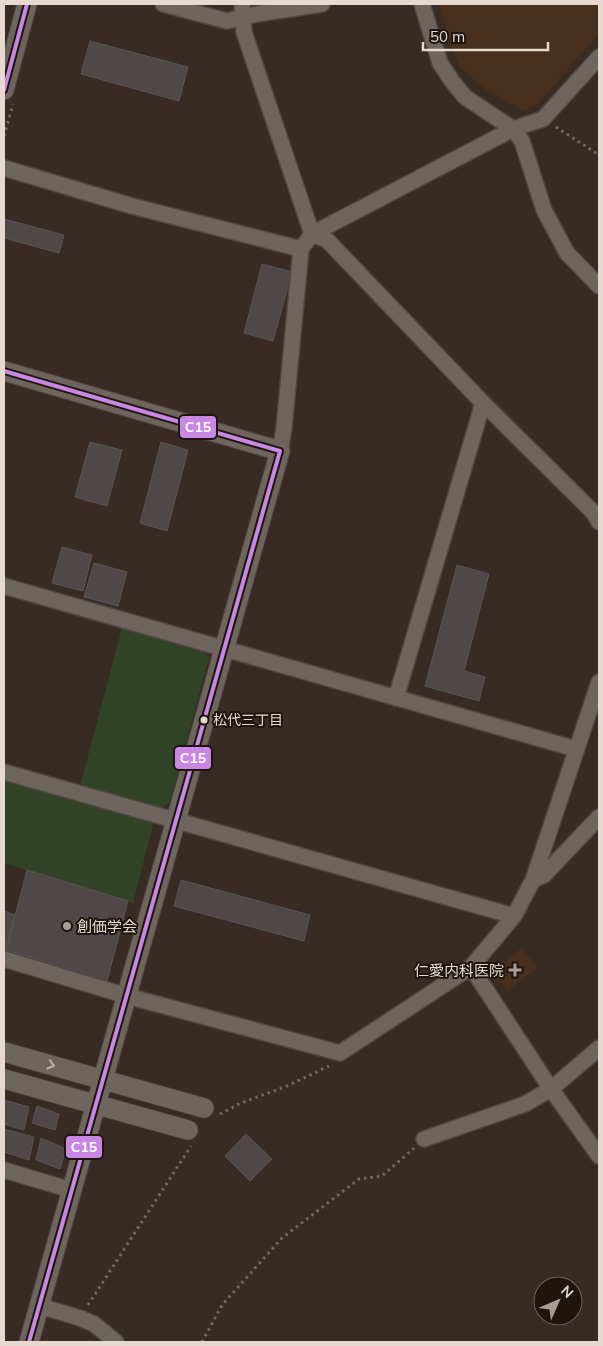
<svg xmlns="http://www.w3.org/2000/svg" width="603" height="1346" font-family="Mulish,'Noto Sans JP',sans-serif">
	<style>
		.built { fill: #472e1d }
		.green { fill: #314326 }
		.building { fill: #504748; stroke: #5c5354 }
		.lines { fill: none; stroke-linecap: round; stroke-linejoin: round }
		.minor-casing { stroke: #524740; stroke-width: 18 }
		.tertiary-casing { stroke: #524740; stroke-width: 21 }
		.path { stroke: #726964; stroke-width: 3; stroke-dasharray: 2.5 4; stroke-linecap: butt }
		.minor { stroke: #6e655f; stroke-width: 15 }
		.tertiary { stroke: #6e655f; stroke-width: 19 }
		.bus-1-casing { stroke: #1f150f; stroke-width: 8 }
		.bus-1 { stroke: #c787e3; stroke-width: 4 }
		.oneway { stroke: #bdb0a8 }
		.bus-dot { fill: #e7d9d0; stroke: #1f150f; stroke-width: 2 }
		.poi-dot { fill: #a99c94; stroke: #1f150f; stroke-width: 2 }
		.labels { text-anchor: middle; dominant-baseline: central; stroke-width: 4; stroke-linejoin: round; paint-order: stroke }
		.bus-label { font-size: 14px; fill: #e7d9d0; stroke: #1f150f; text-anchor: start }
		.poi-label { font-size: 15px; fill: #e7d9d0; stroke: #1f150f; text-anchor: start }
		.line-badge { stroke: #1f150f; stroke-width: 2 }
		.badge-label { font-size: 14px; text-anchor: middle; font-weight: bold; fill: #fff }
	</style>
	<rect width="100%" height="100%" fill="#372b24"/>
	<!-- built -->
	<path class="built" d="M 439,4 L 599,4 L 599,34 L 538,104 L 523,111 L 486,90 L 459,67 L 450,42 Z
		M 521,948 L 538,967 L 508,991 L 491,974 Z"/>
	<!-- green -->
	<path class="green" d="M 122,628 L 203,652 L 209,658 L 170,802 L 162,808 L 80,786 Z
		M 4,778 L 154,821 L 133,903 L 4,863 Z"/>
	<!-- building -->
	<path class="building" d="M 90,41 L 188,67 L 179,101 L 81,74 Z
		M 4,219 L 64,235 L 59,253 L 4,238 Z
		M 262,264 L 292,272 L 273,341 L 244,333 Z
		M 90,442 L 122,450 L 107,506 L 75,497 Z
		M 161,442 L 188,450 L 167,531 L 140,523 Z
		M 62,547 L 92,555 L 83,591 L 52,583 Z
		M 94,563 L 127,572 L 118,606 L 84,597 Z
		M 457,565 L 489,574 L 464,671 L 485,677 L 479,701 L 425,686 Z
		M 27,870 L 128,901 L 107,981 L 6,950 Z
		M 181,880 L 310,915 L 304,941 L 174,906 Z
		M 4,911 L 15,915 L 6,950 L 4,949 Z
		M 4,1100 L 29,1107 L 24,1130 L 4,1124 Z
		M 37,1106 L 59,1114 L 55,1130 L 32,1123 Z
		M 4,1129 L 34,1137 L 29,1160 L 4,1152 Z
		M 246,1134 L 272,1159 L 250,1181 L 225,1156 Z
		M 41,1138 L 66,1149 L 60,1169 L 36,1160 Z"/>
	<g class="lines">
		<!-- minor casing -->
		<g class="minor-casing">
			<path id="minor" d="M 163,4 L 227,21 L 257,14 L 322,4
				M 242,4 L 244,32 L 312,234
				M 422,4 L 440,63 L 452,81 L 465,97 L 513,129 L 522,141 L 544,210 L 567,253 L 599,286
				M 4,168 L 132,206 L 301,249
				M 312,234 L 327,240 L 483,403 L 593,512 L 599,522
				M 280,451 L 284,428 L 301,249 L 312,234 L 513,129 L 543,119 L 599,57
				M 4,586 L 576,749
				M 396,698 L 483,403
				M 4,772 L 514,916
				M 533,880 L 544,875 L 599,817
				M 4,959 L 127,996 L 340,1053 L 471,967 L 514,916 L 533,880 L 599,682
				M 471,967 L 551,1089 L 599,1156
				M 424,1139 L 525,1104 L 551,1089 L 599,1048
				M 4,1170 L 71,1190
				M 40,1306 L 80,1318 L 94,1324 L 116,1342"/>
		</g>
		<!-- tertiary casing -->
		<g class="tertiary-casing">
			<path id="tertiary" d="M 4,90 L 27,4
				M 4,371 L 280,451 L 29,1342
				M 4,1052 L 204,1108
				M 4,1079 L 188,1130"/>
		</g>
		<!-- path -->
		<path class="path" d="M 556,127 L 599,155
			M 4,136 L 13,104
			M 220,1114 L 241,1103 L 287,1086 L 329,1066
			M 88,1305 L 191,1146
			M 202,1342 L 222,1305 L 282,1238 L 359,1179 L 382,1176 L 414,1148"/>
		<!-- minor -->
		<use href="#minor" class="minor"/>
		<!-- tertiary -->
		<use href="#tertiary" class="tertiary"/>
		<!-- bus-1 casing -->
		<g class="bus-1-casing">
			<path id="bus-1" d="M 4,90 L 27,4
				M 4,371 L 280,451 L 29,1342"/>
		</g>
		<!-- bus-1 -->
		<use href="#bus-1" class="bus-1"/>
	</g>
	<!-- one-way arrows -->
	<defs><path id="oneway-chevron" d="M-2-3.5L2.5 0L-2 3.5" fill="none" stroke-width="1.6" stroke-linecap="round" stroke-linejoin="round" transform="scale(1.25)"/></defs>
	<use class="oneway" href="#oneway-chevron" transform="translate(51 1065) rotate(16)"/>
	<!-- markers -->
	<circle class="bus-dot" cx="204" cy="720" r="4.5"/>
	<g class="poi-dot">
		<circle cx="67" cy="926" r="5"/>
		<path d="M512.5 962.5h5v5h5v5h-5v5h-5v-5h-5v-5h5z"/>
	</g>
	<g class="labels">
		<!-- bus labels -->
		<g class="bus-label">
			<text x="213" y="720">松代三丁目</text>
		</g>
		<!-- poi labels -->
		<g class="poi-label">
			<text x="77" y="926">創価学会</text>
			<text x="504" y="970" text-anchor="end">仁愛内科医院</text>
		</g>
	</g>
	<g class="line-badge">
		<rect x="179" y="415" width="38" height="24" rx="5" fill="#c787e3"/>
		<rect x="174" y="746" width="38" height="24" rx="5" fill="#c787e3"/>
		<rect x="65" y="1135" width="38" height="24" rx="5" fill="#c787e3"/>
	</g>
	<g class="badge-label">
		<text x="198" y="432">C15</text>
		<text x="193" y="763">C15</text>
		<text x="84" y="1152">C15</text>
	</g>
	<!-- border -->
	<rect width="603" height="1346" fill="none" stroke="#e7d9d0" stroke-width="10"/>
	<!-- north arrow -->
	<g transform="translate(558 1301) rotate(45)"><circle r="24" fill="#1f150f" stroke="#6f635c"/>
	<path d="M0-4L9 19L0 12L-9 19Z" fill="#a99c94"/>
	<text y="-8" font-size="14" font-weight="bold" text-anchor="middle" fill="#e7d9d0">N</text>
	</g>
	<!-- scale -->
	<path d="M423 42v8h125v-8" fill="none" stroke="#e7d9d0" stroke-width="2.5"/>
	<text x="430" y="42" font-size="15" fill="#e7d9d0" stroke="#1f150f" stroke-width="4" paint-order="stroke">50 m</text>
</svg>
